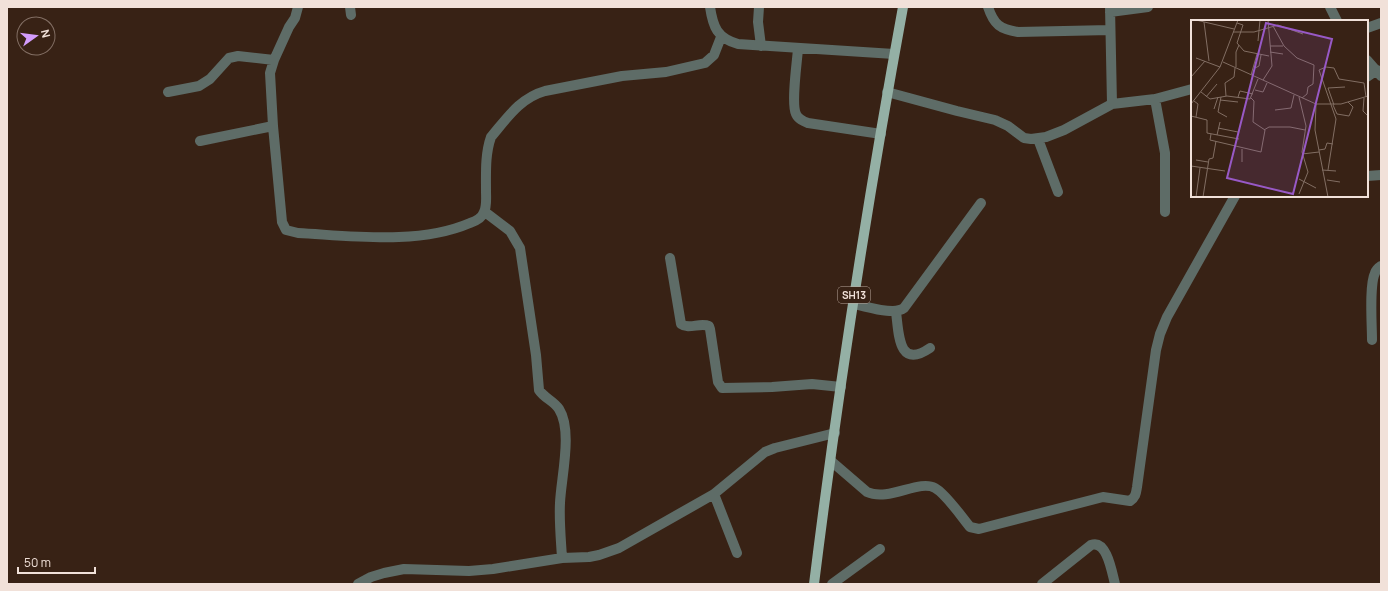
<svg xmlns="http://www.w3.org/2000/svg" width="1388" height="591" font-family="Manrope,sans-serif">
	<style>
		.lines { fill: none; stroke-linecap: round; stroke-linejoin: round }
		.minor { stroke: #5e6c67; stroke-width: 10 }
		.major { stroke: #94b0a5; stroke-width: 10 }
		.labels { text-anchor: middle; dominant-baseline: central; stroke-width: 3; stroke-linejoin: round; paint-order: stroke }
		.shield { fill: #382215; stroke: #baa89e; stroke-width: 1 }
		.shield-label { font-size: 10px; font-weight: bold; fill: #f1e1d9 }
		.inset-road { fill: none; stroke: #826e63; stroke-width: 1 }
		.view { fill: #9859c6; fill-opacity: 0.15; stroke: #9859c6; stroke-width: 2 }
		.inset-edge { fill: none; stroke: #f1e1d9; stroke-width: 2 }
	</style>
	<rect width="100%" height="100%" fill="#382215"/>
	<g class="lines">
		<!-- minor -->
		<path class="minor" d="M 298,7 L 295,18 L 289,27 L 274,60 L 270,73 L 273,126 L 282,222 L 286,230 L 298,233 C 353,236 419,245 470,223 C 476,221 482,218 484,212 C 487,206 486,198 486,191 C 486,173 485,154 491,137 C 507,118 520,98 545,91 L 622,76 L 666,72 L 705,63 L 714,55 L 721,37
			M 350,7 L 351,15
			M 710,7 C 713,27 717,38 738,44 L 894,54
			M 759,7 L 758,22 L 761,46
			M 988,7 C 994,25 1000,29 1018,32 L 1110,30
			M 1110,7 L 1112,104
			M 1330,7 L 1337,21
			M 1110,12 L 1148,7
			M 1367,28 L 1381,23
			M 798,49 C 797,62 791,104 796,114 C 798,119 803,121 808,123 L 881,134
			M 1367,60 L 1381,76
			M 1367,77 L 1377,70
			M 168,92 L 199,86 L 210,79 L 229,58 L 238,56 L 274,60
			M 887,92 L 957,111 L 995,120 L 1008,126 L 1024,138 L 1031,139 L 1046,137 L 1064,130 L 1112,104 L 1155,99 L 1192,89
			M 1155,99 L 1165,153 L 1165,212
			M 1038,139 L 1058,192
			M 200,141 L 273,126
			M 1367,176 L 1381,175
			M 485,212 L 510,231 L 520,248 L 536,355 L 539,390 C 544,398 554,401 559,409 C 573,431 561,478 560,503 C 559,521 561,540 562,558
			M 670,258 L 681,324 C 689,330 700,322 709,326 L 710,329 L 718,382 L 722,388 L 772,387 L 812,384 L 841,387
			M 853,304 C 866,306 894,316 904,308 L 981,203
			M 896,312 C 899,334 898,370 930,348
			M 1372,340 C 1372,325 1369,285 1375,273 C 1376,270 1378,268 1381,266
			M 831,461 L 867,492 C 889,502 919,479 935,488 C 946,494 961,516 970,527 L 979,529 L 1103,497 L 1130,501 C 1136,497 1136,493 1137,487 L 1156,350 L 1160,334 L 1167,317 L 1235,196
			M 714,494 L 737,553
			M 358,584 L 371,577 L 384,573 L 404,569 L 469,571 L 493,569 L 562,558 L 589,557 L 599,555 L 619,548 L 714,494 L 765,452 L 775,448 L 835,433
			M 832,584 L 880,549
			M 1042,584 L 1091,545 C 1107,539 1112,573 1115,584"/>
		<!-- major -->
		<path class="major" d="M 814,584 C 838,391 868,198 903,7"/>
	</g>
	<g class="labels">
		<!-- shield labels -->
		<rect class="shield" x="838" y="287" width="32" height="16" rx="3"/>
		<g class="shield-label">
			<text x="854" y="295">SH13</text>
		</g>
	</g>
	<!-- overview -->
	<g transform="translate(1191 20)">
		<rect width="177" height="177" fill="#382215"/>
		<path class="inset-road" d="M 5,0 L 43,9M 13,2 L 18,41M 46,3 L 52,5 L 46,23 L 53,31 L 78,36M 82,6 L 93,26 L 106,38 L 123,45 L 122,64 L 117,67 L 116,74 L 111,78M 42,12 L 63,12 L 87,5 L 112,14M 67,21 L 69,0M 79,26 L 92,26M 79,32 L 92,34M 5,38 L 29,47M 32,42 L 125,84 L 150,84 L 177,76M 45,47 L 45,32 L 48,25M 64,48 L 68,46 L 70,35M 60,55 L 66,34M 0,57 L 14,41M 72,60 L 81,46 L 77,0M 64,70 L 72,72 L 76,63M 10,72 L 19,79 L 36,76 L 59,79 L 67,59M 35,76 L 34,63 L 43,57 L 44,48M 15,77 L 26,64M 30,77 L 27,92 L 36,97M 47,77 L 49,71 L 62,74M 108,77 L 115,106 L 111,132 L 117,152 L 108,174M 173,78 L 172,91 L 176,95M 29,80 L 47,82M 3,81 L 7,84 L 5,97M 0,84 L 29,47 L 47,0M 125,84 L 124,110 L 137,177M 142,85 L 146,94 L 158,96 L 162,87 L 157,82M 143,85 L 137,68 L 154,67M 23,89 L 27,77M 84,90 L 100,88 L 103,75M 0,96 L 16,100 L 16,113 L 48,119M 27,108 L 47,112M 73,110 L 78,107 L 99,107 L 114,110M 20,114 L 19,120 L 70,132 L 74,110 L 62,102 L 63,81 L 60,78M 26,115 L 29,102M 51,129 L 51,142M 128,130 L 134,129 L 136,123 L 142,124M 111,134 L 128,132M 5,140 L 17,142M 0,146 L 34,151M 131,150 L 145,151M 137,150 L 145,99 L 128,50 L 135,47 L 143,48 L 148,59 L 173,63 L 175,77M 108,159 L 125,168M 136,160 L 149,162M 5,177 L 9,148M 12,177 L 18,139 L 22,138 L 25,121"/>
		<path class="view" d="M 75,3 L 141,19 L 102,174 L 36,158 Z"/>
		<rect width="177" height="177" class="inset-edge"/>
	</g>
	<!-- border -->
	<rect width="1388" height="591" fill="none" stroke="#f1e1d9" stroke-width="16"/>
	<!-- north arrow -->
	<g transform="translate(36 36) rotate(76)"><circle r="19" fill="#382215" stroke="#826e63"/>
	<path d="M0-3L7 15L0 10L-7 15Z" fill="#d39cfc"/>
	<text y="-6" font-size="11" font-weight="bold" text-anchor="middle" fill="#f1e1d9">N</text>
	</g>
	<!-- scale -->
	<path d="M18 567v6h77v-6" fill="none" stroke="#f1e1d9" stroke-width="2"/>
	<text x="24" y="567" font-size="12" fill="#f1e1d9" stroke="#382215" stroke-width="3" paint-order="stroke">50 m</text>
</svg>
